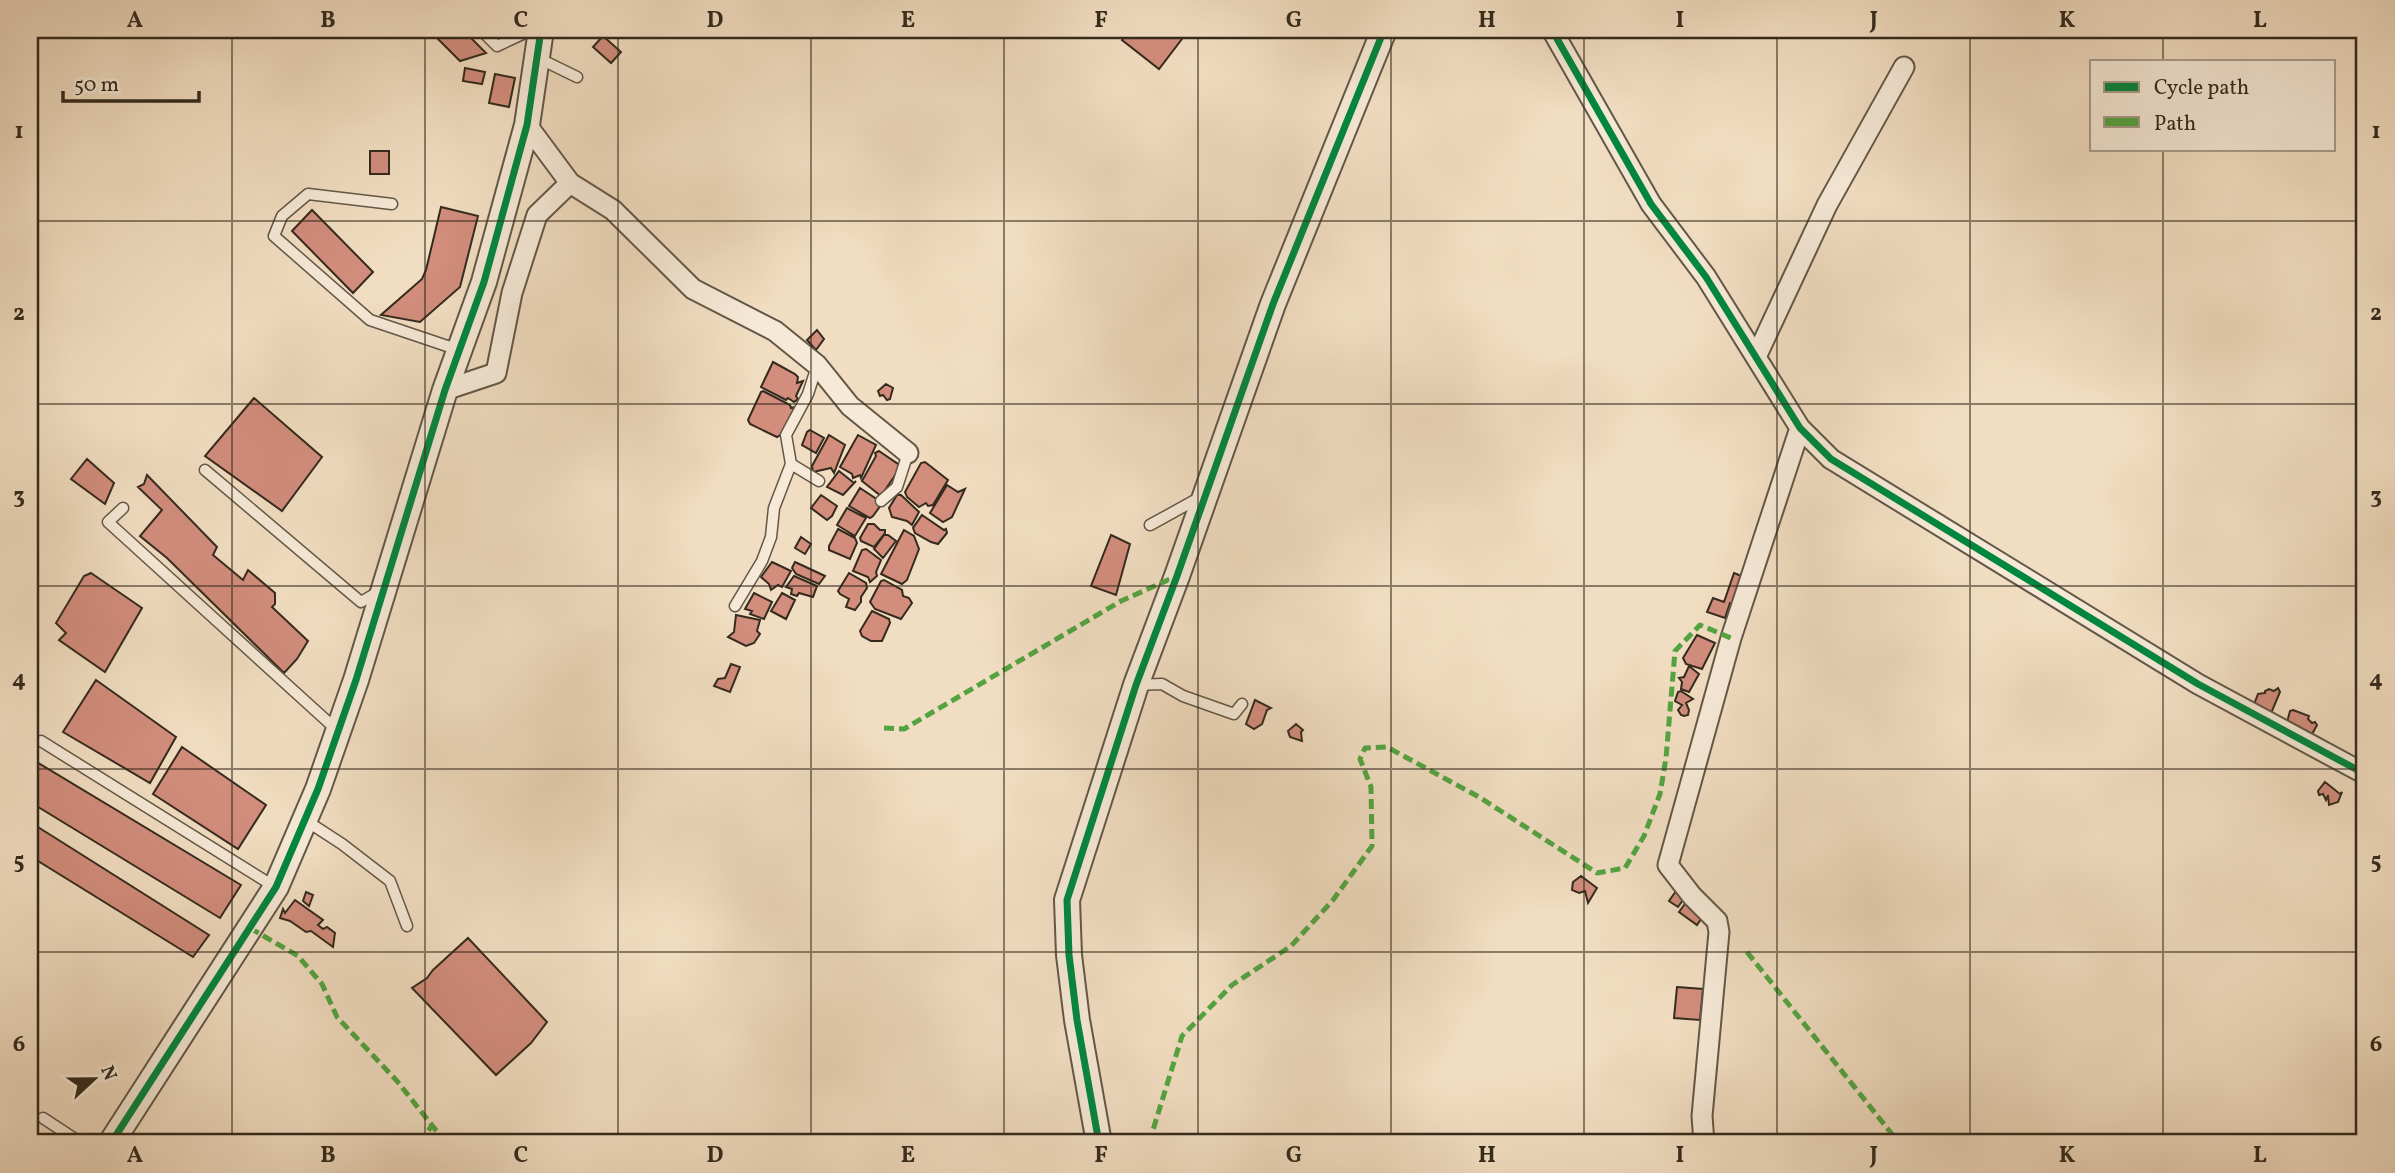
<svg xmlns="http://www.w3.org/2000/svg" width="2395" height="1173" font-family="Vollkorn,serif">
	<style>
		.building { fill: #d28d7d; stroke: #342a1e; stroke-width: 2 }
		.lines { fill: none; stroke-linecap: round; stroke-linejoin: round }
		.service-casing { stroke: #635747; stroke-width: 13 }
		.minor-casing { stroke: #635747; stroke-width: 23 }
		.tertiary-casing { stroke: #635747; stroke-width: 28 }
		.service { stroke: #f6e9d7; stroke-width: 10 }
		.minor { stroke: #f6e9d7; stroke-width: 19 }
		.tertiary { stroke: #f6e9d7; stroke-width: 24 }
		.quiet { stroke: #53a441; stroke-width: 5; stroke-dasharray: 10 5; stroke-linecap: butt }
		.cycleway-casing { stroke: #f6e9d7; stroke-width: 11 }
		.cycleway { stroke: #00873e; stroke-width: 7 }
		.grid { fill: none; stroke: #342a1e; stroke-width: 2; stroke-opacity: 0.55 }
		.neatline { fill: none; stroke: #342a1e; stroke-width: 2.5 }
		.grid-label { font-size: 23px; text-anchor: middle; font-weight: bold; fill: #342a1e }
	</style>
	<rect width="100%" height="100%" fill="#f1ddc1"/>
	<filter id="stains"><feTurbulence type="fractalNoise" baseFrequency=".00286" numOctaves="4"/><feColorMatrix values="0 0 0 0 .2 0 0 0 0 .09 0 0 0 0 .02 0 0 0 .5 -.17"/></filter>
	<radialGradient id="worn" r=".72"><stop offset=".6" stop-color="#630" stop-opacity="0"/><stop offset="1" stop-color="#630" stop-opacity=".3"/></radialGradient>
	<!-- building -->
	<path class="building" d="M 429,30 L 463,30 L 486,53 L 460,61 Z
		M 491,30 L 504,30 L 499,39 Z
		M 1130,30 L 1178,30 L 1185,35 L 1159,69 L 1122,40 Z
		M 603,36 L 621,52 L 611,63 L 593,47 Z
		M 465,68 L 485,72 L 482,84 L 463,81 Z
		M 495,74 L 515,78 L 509,107 L 489,103 Z
		M 370,151 L 389,151 L 389,174 L 370,174 Z
		M 441,207 L 478,216 L 460,287 L 420,322 L 381,315 L 422,279 L 426,270 Z
		M 312,210 L 373,272 L 353,293 L 292,231 Z
		M 817,330 L 824,339 L 816,350 L 807,340 Z
		M 773,362 L 795,374 L 798,377 L 797,383 L 803,381 L 796,396 L 798,399 L 794,402 L 788,398 L 786,400 L 761,387 Z
		M 886,384 L 893,388 L 890,399 L 887,400 L 883,395 L 880,396 L 878,391 Z
		M 763,391 L 790,405 L 791,408 L 795,407 L 782,434 L 777,437 L 750,424 L 748,420 L 761,392 Z
		M 254,398 L 322,457 L 282,511 L 205,456 Z
		M 810,430 L 824,438 L 816,453 L 802,445 L 807,432 Z
		M 829,435 L 845,445 L 834,473 L 831,468 L 813,472 L 812,466 Z
		M 858,435 L 876,445 L 861,478 L 860,475 L 853,478 L 852,474 L 840,467 Z
		M 879,451 L 898,464 L 900,468 L 881,496 L 862,481 L 876,456 L 875,453 Z
		M 87,459 L 114,483 L 105,504 L 71,479 Z
		M 925,462 L 948,480 L 933,505 L 928,506 L 926,503 L 919,507 L 907,497 L 905,492 L 921,463 Z
		M 839,471 L 854,483 L 856,481 L 843,495 L 827,487 Z
		M 147,475 L 217,547 L 213,555 L 243,580 L 248,570 L 275,593 L 275,604 L 272,607 L 308,641 L 297,659 L 284,673 L 167,558 L 140,536 L 162,510 L 138,487 L 144,484 Z
		M 947,485 L 958,492 L 965,489 L 952,517 L 943,522 L 930,513 Z
		M 860,488 L 878,500 L 881,505 L 873,516 L 870,518 L 849,506 Z
		M 821,495 L 837,506 L 832,516 L 827,520 L 811,508 Z
		M 897,495 L 901,495 L 919,512 L 912,525 L 907,521 L 892,517 L 889,508 Z
		M 847,508 L 866,518 L 855,536 L 837,525 Z
		M 922,515 L 944,530 L 946,529 L 947,533 L 938,544 L 931,542 L 915,533 L 913,528 Z
		M 868,524 L 874,524 L 880,530 L 885,530 L 885,533 L 874,547 L 861,541 L 860,538 Z
		M 838,529 L 855,538 L 857,543 L 850,559 L 829,550 L 829,546 Z
		M 904,530 L 914,536 L 919,549 L 907,580 L 902,584 L 881,574 Z
		M 884,535 L 888,535 L 896,541 L 883,558 L 874,549 Z
		M 1111,535 L 1130,544 L 1116,595 L 1091,586 Z
		M 801,537 L 811,544 L 805,554 L 795,548 Z
		M 866,549 L 881,560 L 876,572 L 877,576 L 870,582 L 868,577 L 853,571 L 862,550 Z
		M 772,562 L 791,571 L 782,587 L 778,585 L 771,590 L 769,584 L 761,577 Z
		M 795,562 L 825,576 L 819,584 L 796,574 L 792,568 Z
		M 91,573 L 142,608 L 105,672 L 59,640 L 66,633 L 56,623 L 84,576 Z
		M 849,573 L 866,583 L 867,588 L 861,597 L 861,602 L 855,610 L 846,607 L 849,599 L 840,594 L 838,591 Z
		M 1734,573 L 1749,579 L 1739,606 L 1730,603 L 1725,618 L 1707,612 L 1713,598 L 1724,602 Z
		M 794,576 L 817,586 L 813,597 L 799,593 L 797,596 L 791,594 L 792,589 L 786,587 Z
		M 884,580 L 902,590 L 903,596 L 909,598 L 912,603 L 901,619 L 875,609 L 870,602 L 881,581 Z
		M 754,593 L 772,602 L 764,619 L 750,614 L 752,611 L 745,609 Z
		M 782,593 L 795,600 L 786,619 L 771,611 Z
		M 872,611 L 889,619 L 890,623 L 882,641 L 871,641 L 862,636 L 860,631 Z
		M 736,615 L 760,620 L 757,631 L 760,634 L 754,643 L 746,646 L 728,637 L 734,632 Z
		M 1697,635 L 1715,643 L 1702,669 L 1686,664 L 1683,658 Z
		M 731,664 L 740,667 L 730,692 L 714,686 L 718,679 L 725,678 Z
		M 1689,666 L 1699,674 L 1689,692 L 1681,689 L 1682,682 L 1679,678 L 1684,677 Z
		M 96,680 L 176,737 L 150,783 L 63,732 Z
		M 2278,688 L 2280,692 L 2269,718 L 2253,707 L 2258,694 L 2265,693 L 2265,691 L 2269,689 L 2274,691 Z
		M 1681,691 L 1693,699 L 1686,703 L 1689,710 L 1688,715 L 1684,716 L 1681,715 L 1678,710 L 1682,705 L 1675,701 L 1678,692 Z
		M 1255,700 L 1271,708 L 1267,710 L 1262,724 L 1254,729 L 1246,724 Z
		M 2293,710 L 2309,716 L 2308,719 L 2312,723 L 2315,722 L 2317,725 L 2310,738 L 2286,726 L 2290,711 Z
		M 1296,724 L 1303,730 L 1301,732 L 1302,741 L 1290,737 L 1288,731 Z
		M 182,747 L 266,805 L 238,849 L 153,794 Z
		M 30,758 L 241,885 L 220,918 L 30,802 Z
		M 2325,782 L 2340,794 L 2342,792 L 2338,802 L 2329,805 L 2328,795 L 2326,800 L 2323,794 L 2319,795 L 2318,791 Z
		M 30,822 L 209,935 L 193,957 L 30,856 Z
		M 1581,876 L 1597,888 L 1588,903 L 1585,891 L 1579,893 L 1572,890 L 1573,882 Z
		M 1676,891 L 1685,897 L 1678,907 L 1669,901 Z
		M 306,892 L 313,895 L 309,906 L 303,901 Z
		M 295,900 L 323,920 L 318,925 L 323,929 L 327,927 L 335,933 L 333,947 L 311,931 L 306,932 L 290,921 L 280,918 L 283,909 L 285,913 Z
		M 1688,900 L 1705,913 L 1697,925 L 1679,912 Z
		M 468,938 L 547,1022 L 531,1043 L 496,1075 L 412,988 L 427,978 L 433,970 Z
		M 1677,987 L 1703,989 L 1700,1020 L 1674,1018 Z"/>
	<g class="lines">
		<!-- service casing -->
		<g class="service-casing">
			<path id="service" d="M 481,30 L 497,46 L 531,30
				M 538,58 L 577,77
				M 392,204 L 308,194 L 282,216 L 274,236 L 370,320 L 459,350
				M 817,366 L 808,394 L 786,435 L 791,464 L 819,481
				M 205,470 L 361,602 L 378,592
				M 881,501 L 897,487 L 908,453
				M 123,508 L 108,522 L 338,731
				M 1150,525 L 1199,498
				M 735,606 L 762,561 L 771,537 L 774,508 L 791,464
				M 1136,685 L 1162,684 L 1183,696 L 1234,714 L 1242,704
				M 41,741 L 275,887
				M 305,820 L 342,844 L 390,881 L 407,926
				M 43,1118 L 81,1143"/>
		</g>
		<!-- minor casing -->
		<g class="minor-casing">
			<path id="minor" d="M 1552,30 L 1651,204 L 1706,277 L 1800,428 L 1831,459 L 2198,684 L 2365,774
				M 527,125 L 570,183
				M 1756,357 L 1827,205 L 1904,67
				M 445,390 L 496,373 L 512,293 L 537,215 L 570,183 L 613,210 L 693,289 L 775,331 L 817,365 L 850,406 L 908,453
				M 1704,1143 L 1702,1116 L 1719,932 L 1717,921 L 1692,896 L 1668,865 L 1731,638 L 1800,428"/>
		</g>
		<!-- tertiary casing -->
		<g class="tertiary-casing">
			<path id="tertiary" d="M 111,1143 L 276,887 L 318,789 L 356,680 L 445,390 L 484,282 L 527,125 L 541,30
				M 1099,1143 L 1077,1020 L 1069,955 L 1067,900 L 1136,685 L 1177,576 L 1273,304 L 1384,30"/>
		</g>
		<!-- service -->
		<use href="#service" class="service"/>
		<!-- minor -->
		<use href="#minor" class="minor"/>
		<!-- tertiary -->
		<use href="#tertiary" class="tertiary"/>
		<!-- quiet -->
		<path class="quiet" d="M 884,728 L 904,729 L 1121,601 L 1177,576
			M 250,928 L 298,956 L 322,984 L 337,1017 L 397,1081 L 446,1143
			M 1747,952 L 1899,1143
			M 420,1143 L 432,1125
			M 1149,1143 L 1182,1036 L 1232,985 L 1291,946 L 1333,900 L 1372,846 L 1371,787 L 1360,759 L 1365,748 L 1387,747 L 1479,797 L 1597,873 L 1625,868 L 1644,836 L 1660,794 L 1666,758 L 1675,651 L 1700,625 L 1731,638"/>
		<!-- cycleway casing -->
		<g class="cycleway-casing">
			<path id="cycleway" d="M 1552,30 L 1651,204 L 1706,277 L 1800,428 L 1831,459 L 2198,684 L 2365,774
				M 111,1143 L 276,887 L 318,789 L 356,680 L 445,390 L 484,282 L 527,125 L 541,30
				M 1099,1143 L 1077,1020 L 1069,955 L 1067,900 L 1136,685 L 1177,576 L 1273,304 L 1384,30"/>
		</g>
		<!-- cycleway -->
		<use href="#cycleway" class="cycleway"/>
	</g>
	<!-- grid -->
	<path class="grid" d="M 232,30 L 232,1143M 425,30 L 425,1143M 618,30 L 618,1143M 811,30 L 811,1143M 1004,30 L 1004,1143M 1198,30 L 1198,1143M 1391,30 L 1391,1143M 1584,30 L 1584,1143M 1777,30 L 1777,1143M 1970,30 L 1970,1143M 2163,30 L 2163,61M 2163,149 L 2163,1143M 30,221 L 2365,221M 30,404 L 2365,404M 30,586 L 2365,586M 30,769 L 2365,769M 30,952 L 2365,952"/>
	<!-- margin -->
	<rect width="2395" height="1173" fill="none" stroke="#f1ddc1" stroke-width="77"/>
	<!-- legend -->
	<rect x="2090" y="60" width="245" height="91" fill="#f6e9d7" stroke="#a89d8d" stroke-width="2"/>
	<rect x="2104" y="82" width="35" height="10" fill="#00873e" stroke="#a89d8d" stroke-width="2"/>
	<text x="2154" y="94" font-size="21" fill="#342a1e">Cycle path</text>
	<rect x="2104" y="117" width="35" height="10" fill="#53a441" stroke="#a89d8d" stroke-width="2"/>
	<text x="2154" y="130" font-size="21" fill="#342a1e">Path</text>
	<!-- north arrow -->
	<g transform="translate(94 1079) rotate(68)" stroke="#f6e9d7" stroke-width="5" paint-order="stroke">
	<path d="M0-5L12 26L0 18L-12 26Z" fill="#342a1e"/>
	<text y="-10" font-size="19" font-weight="bold" text-anchor="middle" fill="#342a1e">N</text>
	</g>
	<!-- scale -->
	<path d="M63 91v10h136v-10" fill="none" stroke="#342a1e" stroke-width="3.5"/>
	<text x="74" y="91" font-size="21" fill="#342a1e" stroke="#f6e9d7" stroke-width="5" paint-order="stroke">50 m</text>
	<rect x="38" y="38" width="2318" height="1096" class="neatline"/>
	<g class="grid-label">
		<text x="135" y="27">A</text>
		<text x="328" y="27">B</text>
		<text x="521" y="27">C</text>
		<text x="715" y="27">D</text>
		<text x="908" y="27">E</text>
		<text x="1101" y="27">F</text>
		<text x="1294" y="27">G</text>
		<text x="1487" y="27">H</text>
		<text x="1680" y="27">I</text>
		<text x="1874" y="27">J</text>
		<text x="2067" y="27">K</text>
		<text x="2260" y="27">L</text>
		<text x="19" y="138">1</text>
		<text x="2376" y="138">1</text>
		<text x="19" y="320">2</text>
		<text x="2376" y="320">2</text>
		<text x="19" y="503">3</text>
		<text x="2376" y="503">3</text>
		<text x="19" y="686">4</text>
		<text x="2376" y="686">4</text>
		<text x="19" y="868">5</text>
		<text x="2376" y="868">5</text>
		<text x="19" y="1051">6</text>
		<text x="2376" y="1051">6</text>
		<text x="135" y="1162">A</text>
		<text x="328" y="1162">B</text>
		<text x="521" y="1162">C</text>
		<text x="715" y="1162">D</text>
		<text x="908" y="1162">E</text>
		<text x="1101" y="1162">F</text>
		<text x="1294" y="1162">G</text>
		<text x="1487" y="1162">H</text>
		<text x="1680" y="1162">I</text>
		<text x="1874" y="1162">J</text>
		<text x="2067" y="1162">K</text>
		<text x="2260" y="1162">L</text>
	</g>
	<rect width="100%" height="100%" filter="url(#stains)"/>
	<rect width="100%" height="100%" fill="url(#worn)"/>
</svg>
